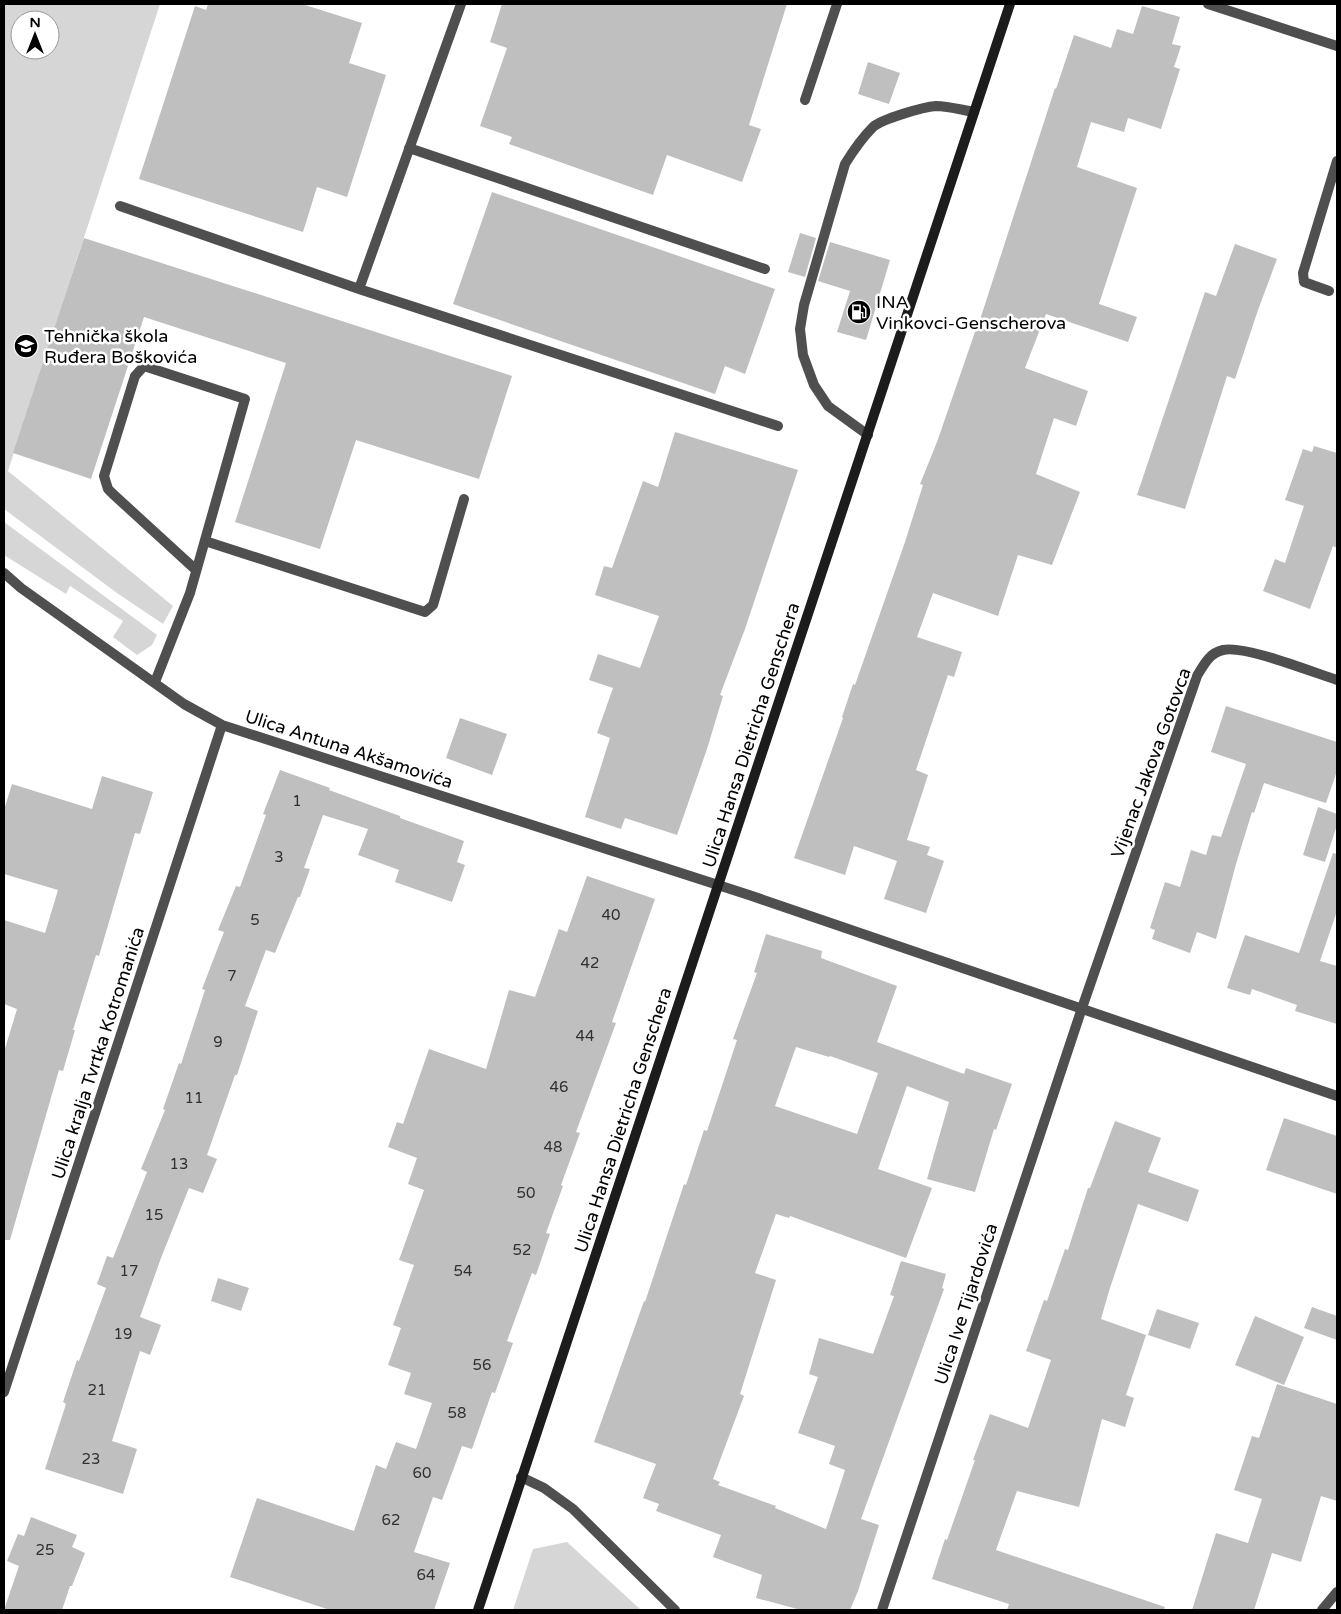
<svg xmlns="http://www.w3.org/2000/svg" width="1341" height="1614" font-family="'Varela Round',sans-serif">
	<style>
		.green { fill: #d6d6d6; fill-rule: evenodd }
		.building { fill: #bfbfbf; fill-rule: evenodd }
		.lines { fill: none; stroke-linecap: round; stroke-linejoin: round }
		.service { stroke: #4f4f4f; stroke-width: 10 }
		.minor { stroke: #4f4f4f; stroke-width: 10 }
		.secondary { stroke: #1c1c1c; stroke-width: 10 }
		.labels { text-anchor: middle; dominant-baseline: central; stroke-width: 5; stroke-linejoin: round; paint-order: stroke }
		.number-label { font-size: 15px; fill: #303030 }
		.poi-label { font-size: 18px; fill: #000; stroke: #fff; text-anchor: start }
		.street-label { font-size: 18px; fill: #000; stroke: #fff }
	</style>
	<rect width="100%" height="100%" fill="#fff"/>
	<!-- green -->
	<path class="green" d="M 4,4 L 160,4 L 8,471 L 173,606 L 163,624 L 117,593 L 4,509 ZM 20,20 L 50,20 L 50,50 L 20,50 Z
		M 4,522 L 157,635 L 152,645 L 137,655 L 113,637 L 123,621 L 70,586 L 66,594 L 4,555 Z
		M 567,1542 L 641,1610 L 513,1610 L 533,1549 Z"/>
	<!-- building -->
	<path class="building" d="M 208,4 L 302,4 L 362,23 L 349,63 L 386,75 L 347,197 L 317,187 L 303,232 L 139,179 L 195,6 L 206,10 Z
		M 502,4 L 787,4 L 749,125 L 761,129 L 742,182 L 667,155 L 653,195 L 509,144 L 512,137 L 480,126 L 507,48 L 490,42 Z
		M 1142,6 L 1180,17 L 1172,44 L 1181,46 L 1174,67 L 1180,69 L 1161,129 L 1128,118 L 1124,132 L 1091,122 L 1077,167 L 1137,188 L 1099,304 L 1137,317 L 1128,342 L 1046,314 L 1025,368 L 1088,391 L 1076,426 L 1054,418 L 1036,474 L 1080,492 L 1052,565 L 1018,555 L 998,616 L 933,593 L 917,637 L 962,652 L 954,677 L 948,675 L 916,770 L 928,775 L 907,840 L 930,847 L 927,855 L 944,861 L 926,913 L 884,899 L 897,861 L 854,846 L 845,875 L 794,858 L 843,718 L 842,717 L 853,684 L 855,685 L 905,542 L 923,485 L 920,484 L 937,442 L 976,329 L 977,329 L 1055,88 L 1056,89 L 1074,35 L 1111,48 L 1117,29 L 1133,34 Z
		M 868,62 L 900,73 L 889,104 L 858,94 Z
		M 492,192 L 775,289 L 745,374 L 725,366 L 715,394 L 453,304 Z
		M 800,233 L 816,238 L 805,277 L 788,272 Z
		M 84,238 L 512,376 L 479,479 L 356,440 L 320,549 L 235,522 L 286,363 L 144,317 L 91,479 L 13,453 Z
		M 830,242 L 890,260 L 866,340 L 837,332 L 850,291 L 818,281 Z
		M 1235,244 L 1277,259 L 1258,310 L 1235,379 L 1227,376 L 1185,509 L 1137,495 L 1205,292 L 1216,296 Z
		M 675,432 L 798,470 L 745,629 L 720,695 L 723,696 L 707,749 L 677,835 L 625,818 L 621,829 L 585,817 L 610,738 L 597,733 L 613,688 L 589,680 L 598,654 L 640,668 L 659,616 L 595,595 L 604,566 L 612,568 L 643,481 L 658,487 Z
		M 1314,446 L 1337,453 L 1337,548 L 1333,546 L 1310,609 L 1263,591 L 1275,559 L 1285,563 L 1304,506 L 1285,500 L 1303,449 L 1312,452 Z
		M 1226,706 L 1337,742 L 1337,771 L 1326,803 L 1264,783 L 1254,813 L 1252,812 L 1236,864 L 1216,939 L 1197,932 L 1190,953 L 1152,939 L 1155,930 L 1150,928 L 1165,882 L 1180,887 L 1191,850 L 1206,855 L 1212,835 L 1221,837 L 1246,764 L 1211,752 Z
		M 460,718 L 507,734 L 492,775 L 446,758 Z
		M 280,770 L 330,788 L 329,790 L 400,816 L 400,818 L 464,841 L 457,862 L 465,865 L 452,902 L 395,882 L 399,870 L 358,855 L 368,829 L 323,815 L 304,868 L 310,869 L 300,897 L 298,897 L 275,953 L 266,950 L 245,1006 L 258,1011 L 237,1075 L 235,1075 L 207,1155 L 217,1159 L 203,1193 L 189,1188 L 161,1258 L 140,1317 L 161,1325 L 150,1355 L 140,1351 L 112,1441 L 137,1449 L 123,1494 L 45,1469 L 66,1404 L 63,1402 L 77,1360 L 79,1361 L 106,1288 L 97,1284 L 107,1256 L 113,1258 L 147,1172 L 141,1169 L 165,1110 L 163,1109 L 179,1063 L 181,1064 L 205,990 L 202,989 L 224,932 L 218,930 L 236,886 L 240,887 L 266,815 L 263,814 Z
		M 102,776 L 153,792 L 140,834 L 135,833 L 99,956 L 96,955 L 73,1030 L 75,1030 L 63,1071 L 59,1070 L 10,1240 L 4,1240 L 4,1052 L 17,1009 L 4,1004 L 4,920 L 45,933 L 58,890 L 4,874 L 4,810 L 12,784 L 92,809 Z
		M 1318,807 L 1337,814 L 1337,825 L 1325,862 L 1303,855 Z
		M 1333,853 L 1337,854 L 1337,911 L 1320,961 L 1337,966 L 1337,1024 L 1295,1011 L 1297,1005 L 1252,989 L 1250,995 L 1227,988 L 1245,935 L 1299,953 Z
		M 587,876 L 655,899 L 612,1022 L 616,1023 L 576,1132 L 580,1133 L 561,1185 L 563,1186 L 546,1233 L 550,1234 L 536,1275 L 532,1273 L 507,1341 L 513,1343 L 495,1393 L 492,1392 L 472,1449 L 462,1446 L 442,1500 L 433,1497 L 414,1552 L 450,1563 L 434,1610 L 330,1610 L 230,1577 L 257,1498 L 354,1531 L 376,1465 L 386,1469 L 396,1442 L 416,1449 L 432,1403 L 404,1394 L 411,1373 L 388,1365 L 401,1328 L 393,1325 L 414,1265 L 399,1260 L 424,1190 L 408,1184 L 417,1158 L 388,1147 L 397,1122 L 403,1124 L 429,1049 L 486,1069 L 509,990 L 535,997 L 559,929 L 567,932 Z
		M 766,934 L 822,951 L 821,958 L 897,986 L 877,1042 L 964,1074 L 966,1068 L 1012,1084 L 996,1130 L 994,1129 L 975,1192 L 927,1179 L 949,1102 L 907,1086 L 878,1169 L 932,1188 L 906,1258 L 790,1216 L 789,1218 L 776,1214 L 755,1273 L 776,1280 L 740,1394 L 744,1396 L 713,1479 L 720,1482 L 718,1485 L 776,1506 L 775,1508 L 826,1529 L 845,1470 L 829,1464 L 835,1446 L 798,1433 L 818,1377 L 809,1374 L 819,1338 L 873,1354 L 894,1296 L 890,1295 L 901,1261 L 946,1274 L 942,1288 L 944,1289 L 861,1519 L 879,1525 L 858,1591 L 850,1610 L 801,1610 L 756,1598 L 762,1575 L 713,1557 L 721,1535 L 656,1511 L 659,1504 L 643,1498 L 656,1464 L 594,1442 L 644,1301 L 645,1302 L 684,1184 L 686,1185 L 704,1130 L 707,1131 L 737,1040 L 733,1039 L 757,973 L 754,972 ZM 796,1047 L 829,1057 L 830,1056 L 878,1073 L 857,1134 L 775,1106 Z
		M 1284,1118 L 1337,1136 L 1337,1194 L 1266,1170 Z
		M 1115,1121 L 1161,1138 L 1148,1172 L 1199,1190 L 1188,1222 L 1138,1204 L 1109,1291 L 1101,1319 L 1146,1335 L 1126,1395 L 1134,1398 L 1125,1427 L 1102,1419 L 1079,1507 L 1017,1491 L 996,1550 L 1165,1607 L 1164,1610 L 1007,1610 L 1009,1604 L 932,1579 L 945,1539 L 947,1540 L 975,1460 L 973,1460 L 990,1414 L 1028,1428 L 1051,1360 L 1026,1351 L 1044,1300 L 1047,1301 L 1065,1249 L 1068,1250 L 1088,1188 L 1090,1188 Z
		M 218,1278 L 249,1288 L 241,1311 L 211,1301 Z
		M 1312,1307 L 1337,1316 L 1337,1340 L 1304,1328 Z
		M 1157,1309 L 1199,1323 L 1190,1349 L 1148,1335 Z
		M 1255,1316 L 1304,1337 L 1284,1385 L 1235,1365 Z
		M 1277,1384 L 1337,1404 L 1337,1501 L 1321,1496 L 1301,1562 L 1272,1553 L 1254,1610 L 1192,1610 L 1216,1533 L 1248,1543 L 1262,1499 L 1234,1490 L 1252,1436 L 1259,1438 Z
		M 31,1517 L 77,1535 L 72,1547 L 85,1553 L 72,1586 L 70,1586 L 62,1610 L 4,1610 L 19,1566 L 7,1561 L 18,1534 L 24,1536 Z"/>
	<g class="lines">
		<!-- service -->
		<path class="service" d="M 805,100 L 837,4
			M 409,148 L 765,269
			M 120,206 L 359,289 L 778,426
			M 359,289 L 461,4
			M 868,435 L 828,406 L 814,385 L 803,355 L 800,329 L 804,305 L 845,164 C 853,151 862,138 873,127 C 882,119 923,107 936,106 C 948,106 962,110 974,112
			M 205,541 L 425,612 L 433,605 L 464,499
			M 155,682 L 190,593 L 245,399 L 144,366 L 135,376 L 104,476 L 108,489 L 113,494 L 196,570"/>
		<!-- minor -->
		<path class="minor" d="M 1208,4 L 1337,46
			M 1329,291 L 1304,282 L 1303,273 L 1337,161
			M 4,573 L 21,588 L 184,704 L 222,725 L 749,895 L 1337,1096
			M 4,1392 L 222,725
			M 521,1477 L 544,1488 L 573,1509 L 675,1610
			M 882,1610 L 1082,1008 L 1197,676 C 1203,666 1209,653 1223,650 C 1245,645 1312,672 1337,680
			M 1322,1610 L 1337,1592"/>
		<!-- secondary -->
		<path class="secondary" d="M 478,1610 L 1010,4"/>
	</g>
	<!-- icons -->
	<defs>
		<g id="fuel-disc" transform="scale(1.25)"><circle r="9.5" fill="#000" stroke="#fff"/><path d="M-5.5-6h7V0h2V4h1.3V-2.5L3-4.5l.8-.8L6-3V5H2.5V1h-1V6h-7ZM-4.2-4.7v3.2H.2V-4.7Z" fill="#fff"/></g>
		<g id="school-disc" transform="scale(1.25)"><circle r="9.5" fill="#000" stroke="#fff"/><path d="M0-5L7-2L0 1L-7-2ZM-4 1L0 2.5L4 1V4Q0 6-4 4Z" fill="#fff"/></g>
	</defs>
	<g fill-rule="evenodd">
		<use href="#fuel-disc" x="859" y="312"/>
		<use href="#school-disc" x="26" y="346"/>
	</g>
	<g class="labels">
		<!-- number labels -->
		<g class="number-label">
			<text x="297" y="801">1</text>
			<text x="279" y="857">3</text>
			<text x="611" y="915">40</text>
			<text x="255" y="920">5</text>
			<text x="590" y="963">42</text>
			<text x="232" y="976">7</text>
			<text x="585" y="1036">44</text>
			<text x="218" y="1042">9</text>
			<text x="559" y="1087">46</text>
			<text x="194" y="1098">11</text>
			<text x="553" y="1147">48</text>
			<text x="179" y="1164">13</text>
			<text x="526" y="1193">50</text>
			<text x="154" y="1215">15</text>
			<text x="522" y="1250">52</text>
			<text x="129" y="1271">17</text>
			<text x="463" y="1271">54</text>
			<text x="123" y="1334">19</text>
			<text x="482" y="1365">56</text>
			<text x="97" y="1390">21</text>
			<text x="457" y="1413">58</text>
			<text x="91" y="1459">23</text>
			<text x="422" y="1473">60</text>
			<text x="391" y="1520">62</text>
			<text x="45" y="1550">25</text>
			<text x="426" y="1575">64</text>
		</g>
		<!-- poi labels -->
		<g class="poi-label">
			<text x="876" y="302">INA<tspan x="876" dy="21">Vinkovci-Genscherova</tspan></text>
			<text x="44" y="336">Tehnička škola<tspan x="44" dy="21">Ruđera Boškovića</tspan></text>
		</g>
		<!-- street labels -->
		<g class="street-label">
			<text transform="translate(751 735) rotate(-72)">Ulica Hansa Dietricha Genschera</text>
			<text transform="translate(349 749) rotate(18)">Ulica Antuna Akšamovića</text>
			<text transform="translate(1151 763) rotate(-70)">Vijenac Jakova Gotovca</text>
			<text transform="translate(98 1053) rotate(-72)">Ulica kralja Tvrtka Kotromanića</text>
			<text transform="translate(623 1120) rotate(-72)">Ulica Hansa Dietricha Genschera</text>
			<text transform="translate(966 1304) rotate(-72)">Ulica Ive Tijardovića</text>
		</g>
	</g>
	<!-- border -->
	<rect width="1341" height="1614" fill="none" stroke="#000000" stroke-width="10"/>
	<!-- north arrow -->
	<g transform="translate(35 35)"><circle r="24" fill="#ffffff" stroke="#999999"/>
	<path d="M0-4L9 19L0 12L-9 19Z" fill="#000000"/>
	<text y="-8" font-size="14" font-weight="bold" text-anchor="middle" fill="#000000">N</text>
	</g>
</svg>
